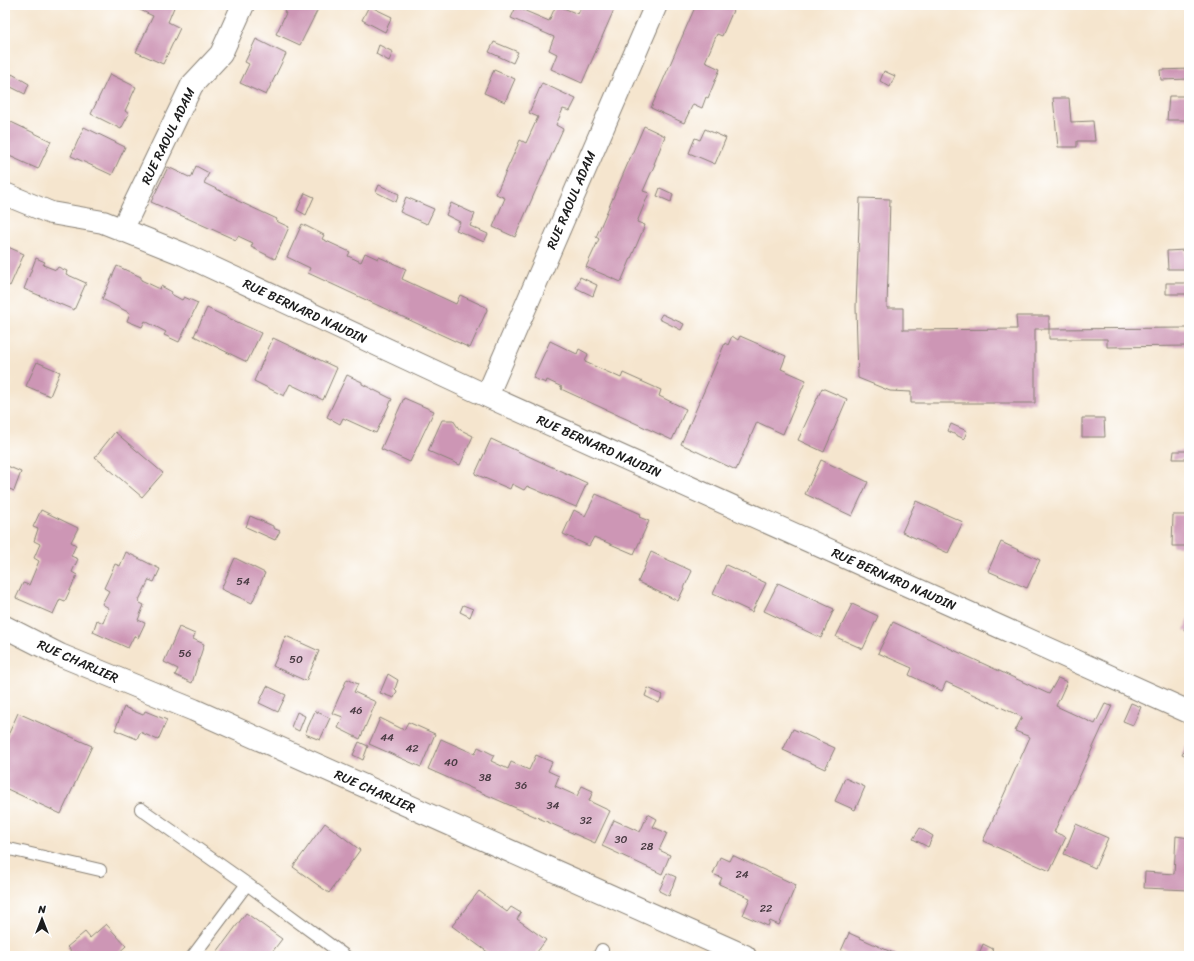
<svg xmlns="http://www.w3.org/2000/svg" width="1194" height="961" font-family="Sriracha,sans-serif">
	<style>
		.building { fill: #cd96b5 }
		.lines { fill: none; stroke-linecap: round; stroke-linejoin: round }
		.lane-casing { stroke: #888075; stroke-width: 14 }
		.street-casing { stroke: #888075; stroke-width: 24 }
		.lane { stroke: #fff; stroke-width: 12 }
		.street { stroke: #fff; stroke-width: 22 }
		.labels { text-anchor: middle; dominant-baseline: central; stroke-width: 4; stroke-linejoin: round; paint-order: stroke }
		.number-label { font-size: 11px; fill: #483a42 }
		.street-label { font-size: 13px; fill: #1c1c1c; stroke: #fff }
	</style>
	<rect width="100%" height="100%" fill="#fff"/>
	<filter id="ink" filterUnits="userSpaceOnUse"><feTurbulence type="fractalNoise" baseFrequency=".025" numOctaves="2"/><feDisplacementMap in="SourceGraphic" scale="8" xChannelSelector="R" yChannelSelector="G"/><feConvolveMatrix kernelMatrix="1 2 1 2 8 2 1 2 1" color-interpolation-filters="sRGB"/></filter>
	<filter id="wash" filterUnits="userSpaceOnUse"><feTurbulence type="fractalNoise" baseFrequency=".012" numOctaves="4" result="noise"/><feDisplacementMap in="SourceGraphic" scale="16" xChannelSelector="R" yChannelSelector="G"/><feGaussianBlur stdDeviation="0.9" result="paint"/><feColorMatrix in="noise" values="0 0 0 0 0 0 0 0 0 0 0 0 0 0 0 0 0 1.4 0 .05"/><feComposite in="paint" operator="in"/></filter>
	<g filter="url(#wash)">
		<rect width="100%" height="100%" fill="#f5e5ce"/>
		<g id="blocks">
			<!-- building -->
			<path class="building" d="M 140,5 L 175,5 L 168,22 L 180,28 L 163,64 L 136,52 L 153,16 L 138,9 Z
				M 288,5 L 320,5 L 300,45 L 276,34 L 286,13 L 284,12 Z
				M 556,5 L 578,14 L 582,5 L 616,5 L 582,83 L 551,69 L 557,54 L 549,50 L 554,37 L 511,18 L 516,7 L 549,21 Z
				M 696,5 L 732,5 L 735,6 L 722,36 L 717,34 L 705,62 L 720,69 L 708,98 L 706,97 L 702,108 L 693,104 L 684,123 L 651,108 Z
				M 369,6 L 392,17 L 385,32 L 362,20 Z
				M 256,39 L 286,54 L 266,95 L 240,83 L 249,64 L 245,62 Z
				M 494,42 L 518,52 L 513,63 L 489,52 Z
				M 379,45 L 393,52 L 389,61 L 376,54 Z
				M 1189,69 L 1189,79 L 1161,80 L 1160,70 Z
				M 494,70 L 515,79 L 505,102 L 484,93 Z
				M 884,71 L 895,76 L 890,87 L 880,81 Z
				M 12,74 L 29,84 L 25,94 L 7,85 Z
				M 110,74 L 136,87 L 125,111 L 129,114 L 121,129 L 91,114 Z
				M 542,83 L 576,99 L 570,111 L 563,109 L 556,125 L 563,129 L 515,237 L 493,227 L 505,198 L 496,194 L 520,140 L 526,143 L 538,117 L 529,113 Z
				M 1169,96 L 1189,96 L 1189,120 L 1167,120 Z
				M 1053,98 L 1069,98 L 1071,122 L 1093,121 L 1095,141 L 1077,141 L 1077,147 L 1058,147 Z
				M 11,122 L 51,141 L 38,169 L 5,154 L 5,135 Z
				M 644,126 L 665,136 L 654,164 L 655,164 L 643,191 L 649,193 L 637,222 L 645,225 L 621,282 L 586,267 L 599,239 L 596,237 Z
				M 84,127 L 125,147 L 112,175 L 71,156 Z
				M 705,129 L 726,138 L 715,164 L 689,153 L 695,138 L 700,140 Z
				M 196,166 L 209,173 L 204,183 L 237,199 L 236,200 L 277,219 L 276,221 L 289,227 L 275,259 L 251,247 L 253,243 L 238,236 L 236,240 L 151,202 L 168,167 L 191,178 Z
				M 379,185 L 399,194 L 396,202 L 376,192 Z
				M 660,188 L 673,194 L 671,202 L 657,196 Z
				M 305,193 L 314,197 L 306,215 L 297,210 Z
				M 406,197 L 434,209 L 427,224 L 400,212 Z
				M 860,198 L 890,199 L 887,308 L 903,308 L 903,330 L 1017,329 L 1016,316 L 1049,316 L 1049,329 L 1035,329 L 1035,403 L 911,403 L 911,392 L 890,391 L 858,378 L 856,307 Z
				M 451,203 L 475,214 L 470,226 L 488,234 L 484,242 L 456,230 L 460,222 L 446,215 Z
				M 302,224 L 324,235 L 322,239 L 350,252 L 348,256 L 361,262 L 365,253 L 378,259 L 379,257 L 406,269 L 402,279 L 456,304 L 460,295 L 486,307 L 487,310 L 470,348 L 308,273 L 310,268 L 287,257 Z
				M 8,247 L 24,254 L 10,286 L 5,283 L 5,252 Z
				M 1185,250 L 1186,269 L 1168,269 L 1167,251 Z
				M 36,258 L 45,262 L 43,265 L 56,270 L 58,267 L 67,271 L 66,274 L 86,283 L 74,310 L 24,289 Z
				M 117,266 L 141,277 L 141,280 L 160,289 L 161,286 L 172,292 L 171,294 L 182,300 L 184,297 L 198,303 L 179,342 L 164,335 L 166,332 L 145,321 L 142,327 L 127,321 L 130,313 L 102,299 Z
				M 580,277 L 597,285 L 593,296 L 576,288 Z
				M 1166,283 L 1189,283 L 1189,294 L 1166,294 Z
				M 207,308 L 261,333 L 247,362 L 194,336 Z
				M 662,314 L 684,324 L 681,330 L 659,319 Z
				M 1189,328 L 1189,346 L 1107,347 L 1107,339 L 1049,339 L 1049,329 Z
				M 732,336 L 738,340 L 740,336 L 786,356 L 781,369 L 806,380 L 783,434 L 757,422 L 736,470 L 681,444 L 725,343 L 728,345 Z
				M 273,338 L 337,368 L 323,400 L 290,384 L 284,396 L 254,381 Z
				M 550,341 L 577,354 L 579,349 L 588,354 L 585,362 L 621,378 L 623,373 L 661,390 L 659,396 L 686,409 L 672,440 L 561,389 L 562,387 L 547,380 L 546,383 L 533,378 Z
				M 37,362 L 60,372 L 50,396 L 26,386 Z
				M 347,375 L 362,382 L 362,384 L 392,399 L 376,433 L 343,418 L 340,424 L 327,417 Z
				M 822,388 L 847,399 L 824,452 L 798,440 Z
				M 404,398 L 434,411 L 410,462 L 381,449 Z
				M 1082,418 L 1104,418 L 1105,437 L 1082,437 Z
				M 442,420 L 453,420 L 459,429 L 473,436 L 460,465 L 428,451 Z
				M 951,424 L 967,431 L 964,439 L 948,431 Z
				M 115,432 L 163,473 L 142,497 L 95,457 Z
				M 491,439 L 587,483 L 576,507 L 527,486 L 524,490 L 512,484 L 510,489 L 475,474 Z
				M 1174,451 L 1189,451 L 1189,459 L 1173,459 Z
				M 821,460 L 868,482 L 852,516 L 805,494 Z
				M 5,465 L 21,472 L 14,491 L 5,487 Z
				M 596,494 L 641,514 L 639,517 L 649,521 L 634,554 L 594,537 L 589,546 L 563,534 L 574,510 L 585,516 Z
				M 916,501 L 963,522 L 948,553 L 902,532 Z
				M 41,510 L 78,528 L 71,542 L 76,545 L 71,556 L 78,559 L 72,572 L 77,575 L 65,601 L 60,599 L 53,614 L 16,598 L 23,583 L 29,585 L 39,561 L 34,558 L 40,544 L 34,541 L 38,529 L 33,527 Z
				M 1173,515 L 1189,515 L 1189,546 L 1172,546 Z
				M 250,516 L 273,526 L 273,528 L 280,531 L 275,540 L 246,527 Z
				M 1001,542 L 1040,560 L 1027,588 L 988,571 Z
				M 126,552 L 160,569 L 154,582 L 149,580 L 138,602 L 144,605 L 138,620 L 145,623 L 138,638 L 134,636 L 128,648 L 93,632 L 97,620 L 103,623 L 109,608 L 102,604 L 109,591 L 104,588 L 115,564 L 120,566 Z
				M 651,552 L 692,571 L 678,601 L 638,582 Z
				M 235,558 L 265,573 L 252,603 L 221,589 Z
				M 726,565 L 766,583 L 752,612 L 713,594 Z
				M 778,583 L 834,609 L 821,638 L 764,611 Z
				M 852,604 L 878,616 L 863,649 L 836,637 Z
				M 463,605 L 473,609 L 470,617 L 460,612 Z
				M 1189,618 L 1189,632 L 1184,630 Z
				M 893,622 L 1049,694 L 1058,678 L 1067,682 L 1056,706 L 1095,724 L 1105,704 L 1112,706 L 1054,832 L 1066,837 L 1050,871 L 983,841 L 1030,737 L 1015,731 L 1022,717 L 946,682 L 942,691 L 909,675 L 912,668 L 878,653 Z
				M 179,627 L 195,634 L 193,639 L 204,644 L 192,683 L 175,675 L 178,669 L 164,662 Z
				M 286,636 L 319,651 L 306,681 L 273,666 Z
				M 388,674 L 398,680 L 395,689 L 397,691 L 394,698 L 380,693 Z
				M 347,679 L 358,684 L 354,692 L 376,702 L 360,739 L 338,728 L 343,717 L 332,713 Z
				M 267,686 L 286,695 L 278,712 L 259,703 Z
				M 648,688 L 663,695 L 659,703 L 645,696 Z
				M 1131,703 L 1141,707 L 1133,725 L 1123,721 Z
				M 124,707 L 143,715 L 145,711 L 167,720 L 158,740 L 140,732 L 137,739 L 115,730 Z
				M 315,711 L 330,718 L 320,740 L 305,734 Z
				M 297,712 L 305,716 L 299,731 L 291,727 Z
				M 18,713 L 92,746 L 61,814 L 5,788 L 5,742 Z
				M 380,718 L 404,730 L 408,722 L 435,734 L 421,767 L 369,744 Z
				M 793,729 L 835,748 L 825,769 L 783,750 Z
				M 441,739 L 475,754 L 478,747 L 494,755 L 491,761 L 508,769 L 511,762 L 529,770 L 536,755 L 552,762 L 548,771 L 559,776 L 555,786 L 577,796 L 582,786 L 593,791 L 589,801 L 610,811 L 595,843 L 428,769 Z
				M 359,742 L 368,746 L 363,760 L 353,755 Z
				M 1186,746 L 1189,748 L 1189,757 L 1182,754 Z
				M 845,778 L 865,787 L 855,810 L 835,801 Z
				M 648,814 L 657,819 L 653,827 L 667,833 L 659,850 L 670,855 L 662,874 L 602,846 L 614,820 L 640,832 Z
				M 325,823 L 360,850 L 329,893 L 293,867 Z
				M 1076,824 L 1108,838 L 1095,868 L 1064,854 Z
				M 920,828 L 933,836 L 928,847 L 913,839 Z
				M 1176,836 L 1189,838 L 1189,890 L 1144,888 L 1145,872 L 1174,874 Z
				M 732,855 L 796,885 L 779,925 L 770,921 L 768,926 L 743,915 L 750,898 L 719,884 L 722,878 L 713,874 L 720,857 L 729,861 Z
				M 667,873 L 676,877 L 669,896 L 659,891 Z
				M 479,891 L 507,912 L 511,907 L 521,913 L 517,919 L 546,940 L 534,956 L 493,956 L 452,926 Z
				M 246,913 L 282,939 L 269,956 L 214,956 Z
				M 106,924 L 126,946 L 115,956 L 75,956 L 67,947 L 85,932 L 90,938 Z
				M 849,933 L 900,956 L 851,956 L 841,951 Z
				M 983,944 L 993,949 L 991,955 L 994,956 L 978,956 Z"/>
		</g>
	</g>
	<g filter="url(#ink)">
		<use href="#blocks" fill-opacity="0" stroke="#888075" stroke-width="1"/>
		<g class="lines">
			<!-- lane casing -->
			<g class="lane-casing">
				<path id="lane" d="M 141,809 L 247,884 L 345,956
					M 5,848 L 100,870
					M 193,956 L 247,884
					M 599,956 L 602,950"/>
			</g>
			<!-- street casing -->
			<g class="street-casing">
				<path id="street" d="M 5,194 L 51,213 L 103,222 L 183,254 L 487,396 L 1189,712
					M 122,230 L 192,85 L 221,54 L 243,5
					M 487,396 L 656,5
					M 5,627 L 60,655 L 194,710 L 745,956"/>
			</g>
			<!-- lane -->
			<use href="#lane" class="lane"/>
			<!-- street -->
			<use href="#street" class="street"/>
		</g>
	</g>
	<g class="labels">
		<!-- number labels -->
		<g class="number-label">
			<text x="243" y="581">54</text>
			<text x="185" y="653">56</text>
			<text x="296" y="659">50</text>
			<text x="356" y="710">46</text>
			<text x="387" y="737">44</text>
			<text x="412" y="748">42</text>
			<text x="451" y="762">40</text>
			<text x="485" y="777">38</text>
			<text x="521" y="785">36</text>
			<text x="553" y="805">34</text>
			<text x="586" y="820">32</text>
			<text x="621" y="839">30</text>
			<text x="647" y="846">28</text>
			<text x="742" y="874">24</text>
			<text x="766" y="908">22</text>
		</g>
		<!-- street labels -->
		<g class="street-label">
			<text transform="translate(168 136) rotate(-64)">RUE RAOUL ADAM</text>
			<text transform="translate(571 200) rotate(-67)">RUE RAOUL ADAM</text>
			<text transform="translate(305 311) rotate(25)">RUE BERNARD NAUDIN</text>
			<text transform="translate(599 446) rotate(24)">RUE BERNARD NAUDIN</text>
			<text transform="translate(894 579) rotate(24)">RUE BERNARD NAUDIN</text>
			<text transform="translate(78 661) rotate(24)">RUE CHARLIER</text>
			<text transform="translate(375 791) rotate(24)">RUE CHARLIER</text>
		</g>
	</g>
	<!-- margin -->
	<rect width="1194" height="961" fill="none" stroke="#fff" stroke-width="20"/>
	<!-- north arrow -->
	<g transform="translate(42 919)" stroke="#ffffff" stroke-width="3" paint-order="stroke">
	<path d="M0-3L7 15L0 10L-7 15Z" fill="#1c1c1c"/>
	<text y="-6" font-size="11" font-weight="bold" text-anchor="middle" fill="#1c1c1c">N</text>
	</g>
</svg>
